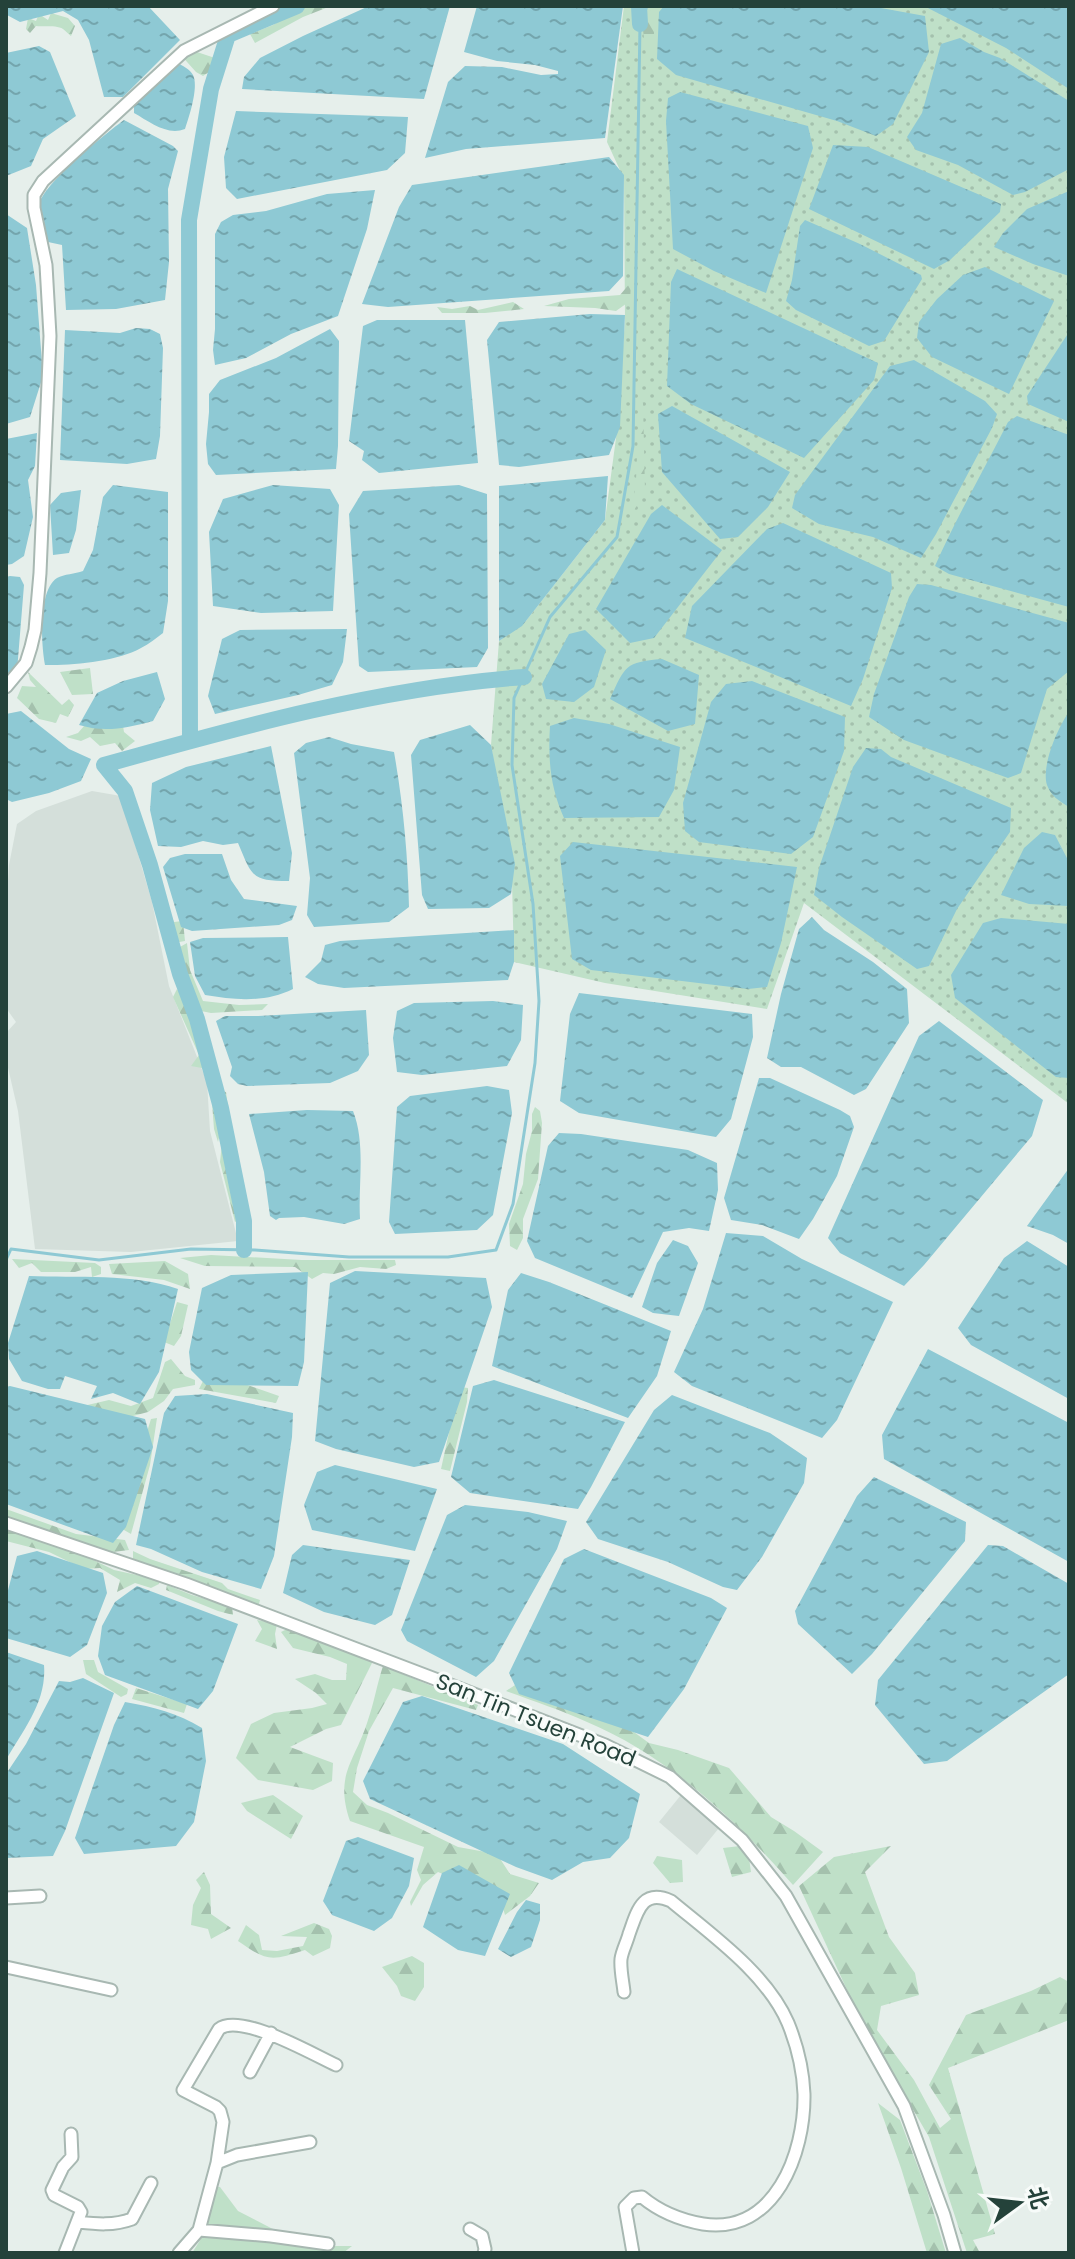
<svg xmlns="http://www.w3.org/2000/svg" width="1075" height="2259" font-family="Poppins,'Noto Sans SC',sans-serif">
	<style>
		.built { fill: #d4dfda }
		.grass { fill: url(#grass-dots) }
		.forest { fill: url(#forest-firs) }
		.park { fill: #bfe0c8 }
		.water { fill: url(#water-ripples) }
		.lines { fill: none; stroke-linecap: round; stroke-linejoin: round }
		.stream { stroke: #8ec9d4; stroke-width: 3 }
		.river { stroke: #8ec9d4; stroke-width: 16 }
		.minor-casing { stroke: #a8b8b2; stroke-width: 15 }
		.minor { stroke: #fff; stroke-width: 11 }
		.labels { text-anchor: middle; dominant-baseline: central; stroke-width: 6; stroke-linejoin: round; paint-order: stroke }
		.street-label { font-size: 22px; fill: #24423a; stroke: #f7fbf9 }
	</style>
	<defs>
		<pattern id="grass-dots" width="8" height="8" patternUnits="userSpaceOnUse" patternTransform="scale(2)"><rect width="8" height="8" fill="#bfe0c8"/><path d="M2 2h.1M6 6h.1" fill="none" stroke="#a4c1ad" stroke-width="1.8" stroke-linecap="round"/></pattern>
		<pattern id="forest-firs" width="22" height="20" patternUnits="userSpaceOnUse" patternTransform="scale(2)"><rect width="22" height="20" fill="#bfe0c8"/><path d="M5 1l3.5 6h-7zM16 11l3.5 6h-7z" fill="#a4c1ad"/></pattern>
		<pattern id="water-ripples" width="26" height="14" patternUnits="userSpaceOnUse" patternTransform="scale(2)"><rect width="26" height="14" fill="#8ec9d4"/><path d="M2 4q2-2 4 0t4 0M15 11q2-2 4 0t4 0" fill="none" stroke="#74a5ad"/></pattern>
	</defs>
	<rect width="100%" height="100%" fill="#e6efeb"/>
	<!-- built -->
	<path class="built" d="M 92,791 L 121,796 L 152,902 L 169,986 L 207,1082 L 210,1131 L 238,1241 L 131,1252 L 35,1249 L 18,1111 L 6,1059 L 6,1033 L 16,1022 L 6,1008 L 6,913 L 9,865 L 17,824 L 36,811 Z
		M 681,1795 L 719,1828 L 697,1855 L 659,1822 Z"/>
	<!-- grass -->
	<path class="grass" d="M 624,6 L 1069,6 L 1069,1104 L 804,903 L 767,1009 L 605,983 L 514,962 L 512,881 L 491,745 L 499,641 L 525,622 L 605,520 L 616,438 L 625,320 L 624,179 L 607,142 Z"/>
	<!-- forest -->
	<path class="forest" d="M 303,6 L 331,6 L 303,17 L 255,43 L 250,34 L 273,25 Z
		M 652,6 L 661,6 L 654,27 L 654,49 L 646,54 L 643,30 Z
		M 51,13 L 68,18 L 75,26 L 71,36 C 68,34 66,31 63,29 C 57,25 44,27 36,26 L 30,33 L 26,29 L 28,18 L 36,21 L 39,14 L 48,20 Z
		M 187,44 L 197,52 L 215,58 L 209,72 L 203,76 L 196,72 L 179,53 Z
		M 631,282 L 630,301 L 616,311 L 595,308 L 544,306 L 569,299 L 620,295 Z
		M 513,302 L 524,309 L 485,313 L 442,313 L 437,307 L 452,309 L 470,306 L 478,310 Z
		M 643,402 L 645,491 L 632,514 L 636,480 L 639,408 Z
		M 90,668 L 93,694 L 72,695 L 60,672 Z
		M 28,672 L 62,705 L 69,699 L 74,705 L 68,717 L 60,714 L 56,723 L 39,719 L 17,698 L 22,686 L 36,687 L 30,680 Z
		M 96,712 L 122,720 L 124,732 L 135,741 L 122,751 L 115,743 L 100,746 L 90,737 L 81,741 L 66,737 L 78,733 Z
		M 166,904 L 174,922 L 183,921 L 185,941 L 168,944 L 164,938 L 159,911 Z
		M 187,943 L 190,970 L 203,1001 L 239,1005 L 268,1004 L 262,1010 L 211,1013 L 201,1011 L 200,1005 L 194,1003 L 192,986 L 173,965 L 171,952 Z
		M 177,989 C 195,1013 194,1047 215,1069 L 207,1078 L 202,1068 L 191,1066 L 199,1055 L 173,997 Z
		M 211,1089 L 226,1092 L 231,1128 L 220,1133 L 218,1142 L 214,1129 Z
		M 535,1107 L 540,1111 L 542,1123 L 538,1179 L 523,1219 L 523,1238 L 517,1250 L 510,1246 L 509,1224 L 523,1184 L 526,1154 L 532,1131 L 532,1114 Z
		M 222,1143 L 238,1208 L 237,1221 L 235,1222 L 220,1162 Z
		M 211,1255 L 302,1260 L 395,1260 L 396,1265 L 386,1269 L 360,1267 L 334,1274 L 323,1273 L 312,1279 L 295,1267 L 205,1266 L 180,1258 Z
		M 12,1259 L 95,1263 L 101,1267 L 101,1274 L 92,1277 L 91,1267 L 75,1272 L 41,1272 L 32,1263 L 19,1268 Z
		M 165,1261 L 188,1274 L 190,1289 L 164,1280 L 112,1274 L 109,1264 Z
		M 177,1302 L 188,1305 L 181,1336 L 174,1346 L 164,1342 Z
		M 171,1359 L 185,1376 L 195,1380 L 195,1385 L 173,1389 L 164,1401 L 148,1412 L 118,1420 L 83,1406 L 109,1400 L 131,1406 L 153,1398 L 165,1362 Z
		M 205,1377 L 239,1382 L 279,1396 L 276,1403 L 199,1389 Z
		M 459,1387 L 468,1388 L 467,1402 L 450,1471 L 441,1469 Z
		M 157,1418 L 150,1465 L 131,1534 L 117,1526 L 151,1419 Z
		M 6,1509 L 76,1534 L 125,1540 L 129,1550 L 105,1553 L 6,1520 Z
		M 6,1528 L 79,1553 L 114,1570 L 160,1580 L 159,1584 L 151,1588 L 135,1583 L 117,1592 L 120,1580 L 100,1568 L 84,1569 L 49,1552 L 6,1541 Z
		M 133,1551 L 150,1559 L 222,1583 L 228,1589 L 260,1600 L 258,1608 L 133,1562 Z
		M 167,1585 L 192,1595 L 232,1607 L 233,1615 L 218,1611 L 166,1590 Z
		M 257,1620 L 277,1624 L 275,1634 L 277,1649 L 255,1641 L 262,1629 Z
		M 289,1628 L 374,1659 L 341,1725 L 326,1729 L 290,1747 L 333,1763 L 332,1781 L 313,1790 L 258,1780 L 236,1758 L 251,1724 L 274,1713 L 312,1708 L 327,1704 L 316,1693 L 295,1679 L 315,1674 L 332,1680 L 346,1680 L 347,1664 L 330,1657 L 293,1648 L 281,1632 Z
		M 83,1660 L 94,1660 L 98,1672 L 128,1689 L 127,1694 L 121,1697 L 86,1674 Z
		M 383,1666 L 478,1705 L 476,1710 L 393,1688 L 369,1731 L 357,1768 L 353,1792 L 367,1805 L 388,1813 L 458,1847 L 497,1854 L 510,1874 L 539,1883 L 530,1896 L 505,1915 L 500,1898 L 438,1872 L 423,1885 L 411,1906 L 410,1902 L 421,1880 L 417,1870 L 424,1847 L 350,1821 C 334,1774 355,1762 368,1720 C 374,1703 377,1684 383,1666 Z
		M 524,1679 L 598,1706 L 649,1743 L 678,1750 L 729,1768 L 771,1817 L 794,1831 L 823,1852 L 793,1885 C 736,1820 668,1756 587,1722 C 561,1710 533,1701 506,1691 Z
		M 136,1688 L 187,1704 L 184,1713 L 132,1699 Z
		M 273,1795 L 303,1816 L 291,1839 L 247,1811 L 241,1803 Z
		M 740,1846 L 749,1858 L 751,1872 L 732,1877 L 723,1848 Z
		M 891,1846 L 865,1872 L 889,1937 L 915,1973 L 919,1995 L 881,2006 L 877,2030 L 914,2080 L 940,2128 L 951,2119 L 929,2085 L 966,2015 L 1031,1991 L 1060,1977 L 1069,1982 L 1069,2020 L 948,2068 L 995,2234 L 973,2240 L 980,2253 L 967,2253 L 929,2137 L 861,2020 L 799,1886 L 834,1857 Z
		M 657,1856 L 682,1860 L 683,1882 L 670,1883 L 653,1863 Z
		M 204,1872 L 210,1885 L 211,1914 L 231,1928 L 211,1939 L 208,1929 L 191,1925 L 193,1905 L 201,1888 L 196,1880 Z
		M 314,1923 L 329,1929 L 332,1936 L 330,1948 L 313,1956 L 305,1950 C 271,1961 268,1962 238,1941 L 246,1925 L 259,1935 L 262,1950 L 277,1951 L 303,1946 L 307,1937 L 281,1936 Z
		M 412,1956 L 424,1963 L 424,1987 L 415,2001 L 401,1996 L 397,1986 L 382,1967 Z
		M 878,2103 L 900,2120 L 927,2191 L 946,2253 L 927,2253 L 901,2168 Z"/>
	<!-- park -->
	<path class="park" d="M 210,2186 L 220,2187 L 238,2211 L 294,2240 L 322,2246 L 352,2246 L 343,2253 L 192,2253 L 206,2231 Z"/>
	<!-- water -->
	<path class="water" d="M 6,6 L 148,6 L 180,40 L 123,97 L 104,97 L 89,40 L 78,20 L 63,11 L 20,22 L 7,15 Z
		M 369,6 L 450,6 L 424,99 L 242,89 L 244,77 L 260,58 L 303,36 Z
		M 477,6 L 623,6 L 605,138 L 466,149 L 425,158 L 448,82 L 465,66 L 502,67 L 541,75 L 558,74 L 558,71 L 535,65 L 497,61 L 464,52 Z
		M 664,6 L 870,6 L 925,16 L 929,52 L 893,124 L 876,136 L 837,121 L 676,75 L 657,59 L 659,12 Z
		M 924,6 L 1069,6 L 1069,89 L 1006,48 Z
		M 960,38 L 984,52 L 1000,58 L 1069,101 L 1069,169 L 1025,192 L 1013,195 L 958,165 L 916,150 L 907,137 L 922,113 L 941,44 Z
		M 39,46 L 50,52 L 76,116 L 43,139 L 31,166 L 6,176 L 6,53 Z
		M 177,62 C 182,66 190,69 193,75 C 199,87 189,117 185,129 C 167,136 150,122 134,113 L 134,102 Z
		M 680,92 L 808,126 L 813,148 L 766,293 L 714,271 L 673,249 L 666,121 L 668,98 Z
		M 236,111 L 408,117 L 405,153 L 387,170 L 237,199 L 226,188 L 224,157 Z
		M 124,120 L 173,146 L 178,151 L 168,189 L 169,262 L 165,300 L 116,309 L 66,310 L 62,245 L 48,242 C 43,231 38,218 39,205 C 42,185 106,133 124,120 Z
		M 833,145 L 868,147 L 1001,204 L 1000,212 L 950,260 L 934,269 L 809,209 Z
		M 609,157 L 624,175 L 623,276 L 609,291 L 388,307 L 362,304 L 399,207 L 412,185 Z
		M 375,190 L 367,229 L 338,316 L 291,334 L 246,358 L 215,365 L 213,350 L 215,329 L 215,234 L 221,222 L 233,215 L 266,211 L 327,194 Z
		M 1069,191 L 1069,276 L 1033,264 L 994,247 L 1003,233 L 1027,209 Z
		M 6,214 L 27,228 L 36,285 L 43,376 L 30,417 L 6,424 Z
		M 805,220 L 860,244 L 921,275 L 922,279 L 884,341 L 869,346 L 796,310 L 786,301 L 792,280 L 800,226 Z
		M 985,267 L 1054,301 L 1009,394 L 932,357 L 917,338 L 919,322 L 937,299 L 963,275 Z
		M 677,269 L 878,363 L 874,380 L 804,458 L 691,404 L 667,386 L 671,282 Z
		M 590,314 L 625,315 L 620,427 L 609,455 L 519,467 L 499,465 L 487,340 L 499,322 Z
		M 377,320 L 465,320 L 478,463 L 379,473 L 362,460 L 364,451 L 349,441 L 363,326 Z
		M 136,328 L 150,329 L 160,334 L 163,348 L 160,436 L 156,459 L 127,464 L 60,460 L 65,330 L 120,333 Z
		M 330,329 L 339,341 L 338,446 L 336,469 L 216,475 L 208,464 L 206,444 L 209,412 L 209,394 L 220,380 L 276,358 Z
		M 1069,332 L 1069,422 L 1028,404 L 1027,396 Z
		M 914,360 L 985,401 L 997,414 L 992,428 L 936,534 L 921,558 L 873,537 L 819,524 L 792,508 L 795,495 L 890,366 Z
		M 672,406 L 790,472 L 768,507 L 738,537 L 720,539 L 662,472 L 658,414 Z
		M 1017,416 L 1069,435 L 1069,607 L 949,574 L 935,566 C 957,516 984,470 1008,422 Z
		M 37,433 L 35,466 L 28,480 L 33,517 L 24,556 L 12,564 L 6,565 L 6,439 Z
		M 608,476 L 605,520 L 522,626 L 499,641 L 499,486 Z
		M 113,485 L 168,492 L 168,601 L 163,633 C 156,638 149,644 141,648 C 118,661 72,666 45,665 C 41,645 38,590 57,578 C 64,574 75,574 83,571 L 93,550 L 103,497 Z
		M 273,485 L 330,489 L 339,505 L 333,611 L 261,613 L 213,606 L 209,532 L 223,499 Z
		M 459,485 L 487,494 L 488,648 L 477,667 L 368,672 L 359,666 L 349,514 L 363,491 Z
		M 81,490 L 76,530 L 69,553 L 53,555 L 50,505 L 61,493 Z
		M 662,505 L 722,550 L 654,638 L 630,643 L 596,609 L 651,514 Z
		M 783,523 L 891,573 L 892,588 L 863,679 L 851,706 L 685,638 L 692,606 L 767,529 Z
		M 10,576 L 20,577 L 24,585 L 17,671 L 6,684 L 6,577 Z
		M 917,584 L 931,585 L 1069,623 L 1069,671 L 1047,689 L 1021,773 L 1008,778 L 904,740 L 869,717 L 874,694 L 909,597 Z
		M 347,629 L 343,662 L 332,685 L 298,695 L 215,714 L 208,696 L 222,639 L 240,630 Z
		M 585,630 L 606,650 L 594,687 L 574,702 L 546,699 L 542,684 L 569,634 Z
		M 662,659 L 699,675 L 695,724 L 668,731 L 610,699 C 625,666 625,662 662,659 Z
		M 157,672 L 165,699 L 153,721 C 126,728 106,733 79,725 L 97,693 L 123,681 Z
		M 752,681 L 845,717 L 844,751 L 813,837 L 791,854 L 699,842 L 685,831 L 683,803 L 711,702 L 726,684 Z
		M 21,711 L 69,749 L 91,759 L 81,781 L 49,793 L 12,802 L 6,799 L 6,714 Z
		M 1069,712 L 1069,807 C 1059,801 1051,796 1047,785 C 1041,766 1058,727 1069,712 Z
		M 574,718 L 609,724 L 680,747 L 674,790 L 659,817 L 564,818 C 550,787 548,759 550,726 Z
		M 470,725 L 491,745 L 515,864 L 511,894 L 489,908 L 428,909 L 422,895 L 411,755 L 420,740 Z
		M 329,737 L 351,744 L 394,752 C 403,803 408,855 409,907 L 389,922 L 314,927 L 307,915 L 310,878 L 294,753 L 306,743 Z
		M 271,746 L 292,853 L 289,881 C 251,881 252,876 238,843 L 223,845 L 203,841 L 181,847 L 158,846 L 150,810 L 152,783 L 186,767 Z
		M 866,748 L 881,749 L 891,757 L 1011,808 L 1010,832 L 957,909 L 929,966 L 917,969 L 842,917 L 814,895 L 819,868 L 853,767 Z
		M 1042,832 L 1055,835 L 1069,862 L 1069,906 L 1029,904 L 1001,895 L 1024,848 Z
		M 573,842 L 797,867 L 781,943 L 767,987 L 748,989 L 591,970 L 572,959 L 560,856 Z
		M 185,854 L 222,854 L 231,880 L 244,899 L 297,906 L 292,920 L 279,925 L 192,931 L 181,927 L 163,867 L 170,858 Z
		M 812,917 L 824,930 L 873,962 L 907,989 L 909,1023 L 866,1089 L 854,1095 L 801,1067 L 781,1067 L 767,1058 L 781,994 L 799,929 Z
		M 1001,918 L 1069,924 L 1069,1078 L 1056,1077 L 955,998 L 951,975 L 983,923 Z
		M 514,930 L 514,962 L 508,980 L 344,988 L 318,984 L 305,977 L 321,961 L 325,945 L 340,941 Z
		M 288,937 L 293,989 C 265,1003 235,1000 205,995 L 195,976 L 190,942 L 203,938 Z
		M 579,993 L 752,1014 L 753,1037 L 731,1119 L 716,1137 L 579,1113 L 560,1101 L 570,1014 Z
		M 493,1001 L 523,1005 L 521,1040 L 507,1066 L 422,1075 L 397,1072 L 393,1038 L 397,1011 L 414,1003 Z
		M 366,1010 L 369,1055 L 358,1071 L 330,1083 L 274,1085 L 247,1086 L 238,1084 L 230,1076 L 232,1067 L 216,1021 L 225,1016 L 258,1016 Z
		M 939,1021 L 1043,1100 L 1032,1136 L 924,1265 L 904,1286 L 840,1253 L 828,1238 L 919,1036 Z
		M 759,1078 L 770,1078 L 840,1110 L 850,1116 L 854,1127 L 837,1176 L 813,1219 L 799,1239 L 762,1225 L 731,1220 L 724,1198 Z
		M 487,1086 L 509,1090 L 512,1113 L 493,1215 L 477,1230 L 395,1234 L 389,1222 L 397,1107 L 410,1096 Z
		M 307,1110 L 353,1111 C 366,1144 358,1184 360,1219 L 344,1224 L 304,1217 L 279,1218 L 276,1220 L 270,1216 L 264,1172 L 249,1114 Z
		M 559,1133 L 581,1134 L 688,1150 L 717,1163 L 718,1190 L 709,1231 L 689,1228 L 663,1232 L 632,1298 L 535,1258 L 527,1241 L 548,1146 Z
		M 1069,1168 L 1069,1244 L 1053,1235 L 1027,1226 Z
		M 726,1233 L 763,1236 L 802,1259 L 893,1302 L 837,1420 L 822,1438 L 692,1386 L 674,1372 L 703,1309 Z
		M 673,1240 L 688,1246 L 698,1263 L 679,1316 L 653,1313 L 642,1307 L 657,1263 Z
		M 1027,1241 L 1069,1267 L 1069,1399 L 971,1345 L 958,1328 L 1004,1258 Z
		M 355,1271 L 486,1278 L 492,1307 L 439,1462 L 414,1467 L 336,1449 L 315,1441 L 330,1283 Z
		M 308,1272 L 304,1362 L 298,1386 L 206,1385 L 191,1370 L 189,1352 L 202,1288 L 231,1275 Z
		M 521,1273 L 549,1282 L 671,1331 L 657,1376 L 628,1418 L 492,1366 L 508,1290 Z
		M 29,1276 C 76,1278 133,1273 178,1289 L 159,1372 L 140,1404 L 113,1393 L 91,1399 L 97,1386 L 65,1376 L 60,1389 L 48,1389 L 22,1381 L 9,1359 L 8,1343 Z
		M 928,1349 L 1069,1423 L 1069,1562 L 884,1459 L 882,1435 Z
		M 494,1380 L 625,1422 L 591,1487 L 578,1509 L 470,1493 L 451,1477 L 473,1386 Z
		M 10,1386 L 145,1419 L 153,1447 L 126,1527 L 113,1543 L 6,1504 L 6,1387 Z
		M 207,1394 L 293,1413 L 292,1437 L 274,1556 L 261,1589 L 202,1572 L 151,1549 L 136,1545 L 164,1413 L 175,1396 Z
		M 672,1395 L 770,1433 L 807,1458 L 804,1483 L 762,1557 L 737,1590 L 723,1587 L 668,1562 L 598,1539 L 586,1522 L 654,1410 Z
		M 335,1465 L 437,1489 L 415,1551 L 312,1530 L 304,1505 L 317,1472 Z
		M 874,1477 L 966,1522 L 965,1541 L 872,1654 L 852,1674 L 798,1624 L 795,1611 L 857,1496 Z
		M 465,1505 L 528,1512 L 567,1521 L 557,1549 L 494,1661 L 476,1677 L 407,1641 L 401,1630 L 447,1515 Z
		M 303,1545 L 410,1560 L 392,1615 L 375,1625 L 324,1612 L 283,1593 L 292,1555 Z
		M 988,1545 L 1003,1546 L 1069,1584 L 1069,1674 L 947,1761 L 924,1764 L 875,1705 L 878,1680 Z
		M 584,1549 L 711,1598 L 727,1608 L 684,1689 L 648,1737 L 519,1694 L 509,1673 L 564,1559 Z
		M 37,1551 L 103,1573 L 107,1593 L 87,1645 L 70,1657 L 6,1638 L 6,1598 L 17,1556 Z
		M 137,1586 L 238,1624 L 213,1691 L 198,1709 L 105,1675 L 98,1656 L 102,1626 L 115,1602 Z
		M 6,1652 L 44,1665 C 47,1702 23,1730 6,1760 Z
		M 83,1678 L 114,1693 L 65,1831 L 53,1856 L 6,1858 L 6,1774 L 26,1744 L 59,1681 L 70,1682 Z
		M 422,1696 L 563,1744 L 640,1794 L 629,1838 L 610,1858 L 583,1862 L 552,1880 L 516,1867 L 370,1799 L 363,1781 L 403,1702 Z
		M 125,1702 C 154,1707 177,1713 202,1728 L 206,1761 L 194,1822 L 176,1846 L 84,1854 L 75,1838 L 114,1725 Z
		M 358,1837 L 414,1858 L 409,1886 L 392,1918 L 374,1931 L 332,1915 L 323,1901 L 346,1841 Z
		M 459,1865 L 510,1894 L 485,1956 L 458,1950 L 423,1927 L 442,1873 Z
		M 526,1900 L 540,1904 L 540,1920 L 531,1947 L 511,1957 L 498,1949 L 517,1912 Z"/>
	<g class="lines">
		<!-- stream -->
		<path class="stream" d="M 6,1260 L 11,1249 L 99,1260 L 191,1249 L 255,1250 L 349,1257 L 448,1257 L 496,1250 L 513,1204 L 535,1063 L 539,1001 L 533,904 L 512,765 L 514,698 L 550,617 L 617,537 L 633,446 L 640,24 L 647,6"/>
		<!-- river -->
		<path class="river" d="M 639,6 L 640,24
			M 190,740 L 189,220 L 211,89 L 228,35 L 297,6
			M 244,1250 L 244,1221 L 221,1108 L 197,1019 L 180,974 L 150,865 L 125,791 L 104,765 C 242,726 380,688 524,677"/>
		<!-- minor casing -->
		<g class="minor-casing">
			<path id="minor" d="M 6,687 L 26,663 L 31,647 L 35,630 L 40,573 L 50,336 L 46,265 L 34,208 L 34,195 L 43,181 L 184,51 L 273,6
				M 6,1523 L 186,1584 L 443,1682 L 605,1745 L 670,1777 L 742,1840 L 786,1896 L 904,2106 L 944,2215 L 955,2253
				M 6,1898 L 40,1896
				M 6,1967 L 111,1990
				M 624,1992 C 623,1982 620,1969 621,1959 C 622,1951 627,1942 629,1934 C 637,1912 642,1888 671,1901 C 712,1935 767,1974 788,2023 C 797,2045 803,2070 804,2094 C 805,2153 775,2235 703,2224 C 680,2220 660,2212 642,2197 L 634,2198 L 625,2207 L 633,2253
				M 250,2072 L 271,2033
				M 217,2163 L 237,2155 L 310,2142
				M 77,2222 C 96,2224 113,2226 132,2219 L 151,2183
				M 470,2229 L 482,2236 L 485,2249 L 484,2253
				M 199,2230 L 271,2236 L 328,2244
				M 65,2253 L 81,2212 L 78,2207 L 54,2195 L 52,2190 L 63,2167 L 72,2157 L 71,2134
				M 179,2253 L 199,2230 L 217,2163 L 223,2122 L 220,2111 L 216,2107 L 183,2090 L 219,2029 C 240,2012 314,2055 336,2065"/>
		</g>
		<!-- minor -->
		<use href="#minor" class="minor"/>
	</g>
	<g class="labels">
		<!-- street labels -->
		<g class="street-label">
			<text transform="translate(536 1720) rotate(22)">San Tin Tsuen Road</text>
		</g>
	</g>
	<!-- border -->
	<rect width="1075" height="2259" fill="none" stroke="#24423a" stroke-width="16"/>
	<!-- north arrow -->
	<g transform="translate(1019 2203) rotate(75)" stroke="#f7fbf9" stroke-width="6" paint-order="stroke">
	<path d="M0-6L14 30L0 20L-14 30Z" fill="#24423a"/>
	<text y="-12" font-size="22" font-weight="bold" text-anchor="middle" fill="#24423a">北</text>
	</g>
</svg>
